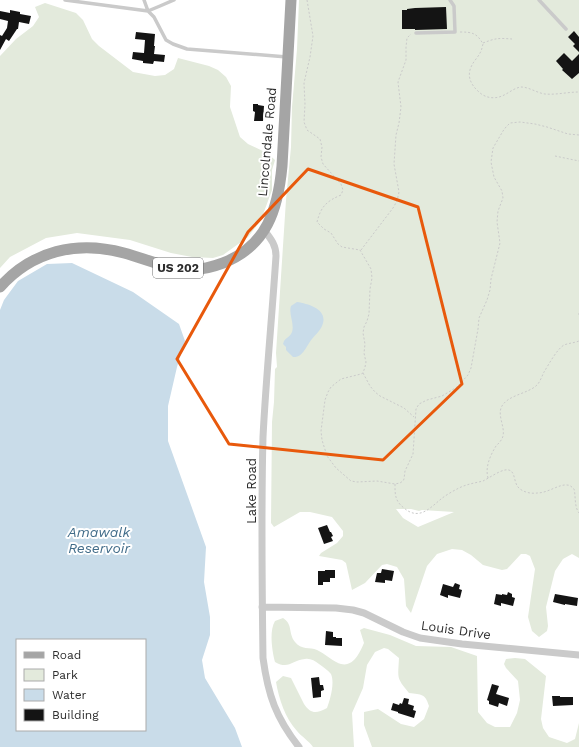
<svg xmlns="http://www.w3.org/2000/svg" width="579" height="747" font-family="'Work Sans',sans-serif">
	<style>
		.green { fill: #e3eadc; fill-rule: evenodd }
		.water { fill: #c9dce9; fill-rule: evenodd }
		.building { fill: #141414 }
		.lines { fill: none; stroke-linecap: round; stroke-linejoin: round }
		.path { stroke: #cacaca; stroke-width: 1; stroke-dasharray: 2 2; stroke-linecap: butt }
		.service { stroke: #cacaca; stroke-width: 3.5 }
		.minor { stroke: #cacaca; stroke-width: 7 }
		.primary { stroke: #a5a5a5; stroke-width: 11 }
		.marked { fill: none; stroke: #e8590c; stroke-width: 3; stroke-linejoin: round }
		.labels { text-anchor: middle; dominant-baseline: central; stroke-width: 4; stroke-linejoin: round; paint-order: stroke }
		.shield { fill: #fff; stroke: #6c6c6c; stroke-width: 1 }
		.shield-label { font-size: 12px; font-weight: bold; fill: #2d2d2d }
		.street-label { font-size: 13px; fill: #2d2d2d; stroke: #fff }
		.water-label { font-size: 14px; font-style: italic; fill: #416c89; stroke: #fff }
	</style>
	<rect width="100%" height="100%" fill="#fff"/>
	<!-- green -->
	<path class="green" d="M 299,0 L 579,0 L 579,558 L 572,554 L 563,559 L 555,571 L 546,607 L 548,626 L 547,631 L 539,637 L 532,631 L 528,617 L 535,569 L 530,556 L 526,554 L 521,554 L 507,569 L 502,570 L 483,565 L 471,555 L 462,550 L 452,549 L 437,554 L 427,566 L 411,613 L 406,606 L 404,579 L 397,567 L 387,564 L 382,565 L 365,583 L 352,590 L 346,563 L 342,560 L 319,556 L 321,553 L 337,543 L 343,536 L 343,531 L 332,517 L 310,512 L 300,512 L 274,527 L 271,523 L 272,422 L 274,402 L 275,369 L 277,367 L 276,353 L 286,200 L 291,147 L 292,107 L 297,49 ZM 396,509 L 411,509 L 419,511 L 422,510 L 454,512 L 418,527 L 403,518 Z
		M 45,3 L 76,13 L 83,20 L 92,39 L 99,46 L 133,72 L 155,76 L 165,75 L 174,69 L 178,58 L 209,66 L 218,70 L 226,77 L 231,86 L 230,107 L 240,137 L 248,144 L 267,153 L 275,160 L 272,170 L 272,190 L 261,220 L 248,237 L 223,255 L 213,258 L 192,257 L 171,253 L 130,240 L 77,233 L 46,238 L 10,257 L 0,268 L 0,56 L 16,39 L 33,26 L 39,17 L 35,7 Z
		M 283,618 C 293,624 288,633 295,642 C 301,650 310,647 317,650 C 324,653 335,663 341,664 C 354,667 360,652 364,643 L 360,630 L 364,628 L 390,635 L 416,646 L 451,647 L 477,656 L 478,712 L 487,723 L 495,727 L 510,727 L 517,713 L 520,700 L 518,681 L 506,668 L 504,664 L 506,659 L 515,658 L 525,659 L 546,676 L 541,719 L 543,728 L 549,737 L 567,743 L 575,739 L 579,723 L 579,747 L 372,747 L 364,725 L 364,712 L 378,709 L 401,724 L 414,727 L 424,719 L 429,706 C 425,693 422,695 409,693 C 396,677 398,679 399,658 L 388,649 L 384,648 L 375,652 L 367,665 L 363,688 L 352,713 L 354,747 L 313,747 C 309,741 302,737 297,731 C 285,718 279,699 276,682 L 283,676 L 291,678 L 304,704 C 311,714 316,714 327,708 C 330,700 335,683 331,674 C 328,670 323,667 319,664 C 315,661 310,658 305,659 C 292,660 289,670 275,662 C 272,651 269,631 275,621 Z"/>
	<!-- water -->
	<path class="water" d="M 72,263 L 133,292 L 179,324 L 185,341 L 177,367 L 168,406 L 168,441 L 206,547 L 204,582 L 210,617 L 210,635 L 202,660 L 205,678 L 235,728 L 242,747 L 0,747 L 0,310 L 4,300 L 18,281 L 47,264 ZM 17,640 L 145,640 L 145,730 L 17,730 Z
		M 297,302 C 310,304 329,310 322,326 C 320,331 315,335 312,339 C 306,346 303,358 293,357 L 286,350 L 286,347 L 283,344 L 284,341 C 286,338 289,337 291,334 C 296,326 288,314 291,306 Z"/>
	<!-- building -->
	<path class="building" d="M 446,7 L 447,29 L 415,30 L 415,29 L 402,29 L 402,10 L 407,10 L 407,9 L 415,8 Z
		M 10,10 L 20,12 L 20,14 L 31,16 L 29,24 L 19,22 L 18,29 L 17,29 L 9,41 L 6,39 L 0,50 L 0,35 L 2,36 L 7,28 L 8,21 L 0,19 L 0,11 L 10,13 Z
		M 574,31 L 579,37 L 579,52 L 573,46 L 575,44 L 568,37 Z
		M 136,32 L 155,34 L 154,46 L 155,46 L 154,54 L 165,55 L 164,62 L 154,61 L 153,64 L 143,63 L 143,61 L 132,59 L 133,52 L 144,53 L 145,40 L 135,39 Z
		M 564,53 L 572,61 L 579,54 L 579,73 L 572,79 L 562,70 L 563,69 L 556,61 Z
		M 253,104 L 258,104 L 258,105 L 264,106 L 263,121 L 254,121 L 255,112 L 253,111 Z
		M 327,525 L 330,532 L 331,532 L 333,536 L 331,537 L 333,541 L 324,544 L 318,528 Z
		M 382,569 L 394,571 L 392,581 L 385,580 L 385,583 L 375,582 L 377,573 L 381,573 Z
		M 325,570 L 335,570 L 335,578 L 330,578 L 330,582 L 323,582 L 323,585 L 318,585 L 318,571 L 325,571 Z
		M 455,583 L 460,585 L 459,589 L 462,590 L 460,598 L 448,595 L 448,598 L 440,595 L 443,584 L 453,587 Z
		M 508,592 L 512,594 L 512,597 L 515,598 L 513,606 L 501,603 L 501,606 L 494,604 L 496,594 L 502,595 L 502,594 L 507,595 Z
		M 555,594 L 578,598 L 577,606 L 565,604 L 565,605 L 553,602 Z
		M 326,631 L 333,632 L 333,637 L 336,637 L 336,638 L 342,638 L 342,646 L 325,645 Z
		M 319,677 L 320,685 L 323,685 L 324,690 L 321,691 L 321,697 L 313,698 L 311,678 Z
		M 492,684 L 499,686 L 496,694 L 509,698 L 507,706 L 499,703 L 498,707 L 489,704 L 489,701 L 487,700 Z
		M 552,696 L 560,696 L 560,697 L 573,697 L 573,705 L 553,706 Z
		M 404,698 L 409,699 L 408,704 L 414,706 L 413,710 L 416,711 L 414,718 L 398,713 L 398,712 L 391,710 L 393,703 L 399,705 L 400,703 L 402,704 Z"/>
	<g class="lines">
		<!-- path -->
		<path class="path" d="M 307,0 L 313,36 L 310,57 L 304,83 L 305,104 L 304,122 L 307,130 L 320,139 L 322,147 L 321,157 L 323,164 L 341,184 L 343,190 L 341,195 C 327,201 321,206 317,222 L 324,229 L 331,233 L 338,244 L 342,247 L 360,250 L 371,269 L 372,278 L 370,289 L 369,314 L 367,321 L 364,327 L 363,333 L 365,344 L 364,353 L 366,362 L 365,367 L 363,373 L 361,374 L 341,379 L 331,387 L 328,392 L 325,400 L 321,431 L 322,440 L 327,456 L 336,468 L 351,481 L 357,482 L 377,481 L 395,484 L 400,483 L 403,481 L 404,479 L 405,471 L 413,454 L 416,409 L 419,404 L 427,400 L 442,396 L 457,387 L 468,375 L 471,368 L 478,329 L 479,318 L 487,300 L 490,290 L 491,279 L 500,243 L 497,222 L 498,211 L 503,198 L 502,191 L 494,177 L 491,162 L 493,148 L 503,131 L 506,127 L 510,123 L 520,122 L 535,124 L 547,127 L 568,134 L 579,135
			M 460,32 C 472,32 477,33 483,44 C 482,47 482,50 480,53 C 478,57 474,61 472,65 C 466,76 471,85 479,92 C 484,97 492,99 499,97 C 507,95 513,88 521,87 C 529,87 537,93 545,94 C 556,95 568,92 579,92
			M 483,43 C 496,38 498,38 512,39
			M 555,156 L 579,161
			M 361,250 L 393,208 L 397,201 L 399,192 L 394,164 L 396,135 L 399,123 L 401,107 L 398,82 L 406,60 L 406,47 L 407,38 L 411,34
			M 579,313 L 579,316
			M 363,373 L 370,386 L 375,392 L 380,396 L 404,408 L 414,417
			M 488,478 C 485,467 490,456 496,446 C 499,443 502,440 503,436 C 505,427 498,417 501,408 C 506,395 528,394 537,385 C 540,382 542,376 544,372 C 549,364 557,349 564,345 C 569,343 574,343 579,341
			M 395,484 C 395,495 395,501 404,508 C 419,521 430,508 441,499 C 446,495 453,491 459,488 C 467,484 475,483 483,481 C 489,478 499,471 505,470 C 516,468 513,481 518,487 C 522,492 531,494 537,493 C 548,493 559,484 567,485 C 570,485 572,487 574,489 C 576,497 574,506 579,513"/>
		<!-- service -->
		<path class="service" d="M 65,0 L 148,11 L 144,0
			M 174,0 L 160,6 L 148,11 L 154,17 L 166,40 L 173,44 L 187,49 L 287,57
			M 539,0 L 566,29
			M 416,33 L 455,32 L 454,6 L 450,0"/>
		<!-- minor -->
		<path class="minor" d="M 264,230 C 271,239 276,245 276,256 C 272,317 266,377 263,437 C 261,511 262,585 263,658 C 268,695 276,718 299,747
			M 262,607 L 336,608 L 353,610 L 364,613 L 403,632 L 420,638 L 462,644 L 579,655"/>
		<!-- primary -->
		<path class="primary" d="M 0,287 C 32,251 77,240 124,253 C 143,258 162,267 182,269 C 196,271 210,268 223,263 C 267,246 278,209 282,166 L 291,0"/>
	</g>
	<!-- marked area -->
	<path class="marked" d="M 308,169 L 418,207 L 462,384 L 383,460 L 229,444 L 177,359 L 248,232 Z"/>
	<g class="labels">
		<!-- shield labels -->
		<rect class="shield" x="153" y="258" width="50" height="20" rx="3"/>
		<g class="shield-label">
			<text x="178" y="268">US 202</text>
		</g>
		<!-- street labels -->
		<g class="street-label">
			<text transform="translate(267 142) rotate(-85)">Lincolndale Road</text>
			<text transform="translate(251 491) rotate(-90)">Lake Road</text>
			<text transform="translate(456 630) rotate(8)">Louis Drive</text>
		</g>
		<!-- water labels -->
		<g class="water-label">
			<text x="99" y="532">Amawalk<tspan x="99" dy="16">Reservoir</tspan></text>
		</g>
	</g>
	<!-- legend -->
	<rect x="16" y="639" width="130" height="92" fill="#ffffff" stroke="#ababab"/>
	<rect x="24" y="652" width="20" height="6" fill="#a5a5a5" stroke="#ababab"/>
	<text x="52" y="659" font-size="12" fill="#2d2d2d">Road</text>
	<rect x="24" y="669" width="20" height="12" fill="#e3eadc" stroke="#ababab"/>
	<text x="52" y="679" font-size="12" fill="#2d2d2d">Park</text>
	<rect x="24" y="689" width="20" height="12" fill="#c9dce9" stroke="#ababab"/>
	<text x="52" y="699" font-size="12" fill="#2d2d2d">Water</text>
	<rect x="24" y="709" width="20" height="12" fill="#141414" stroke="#ababab"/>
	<text x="52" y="719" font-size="12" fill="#2d2d2d">Building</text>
</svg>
